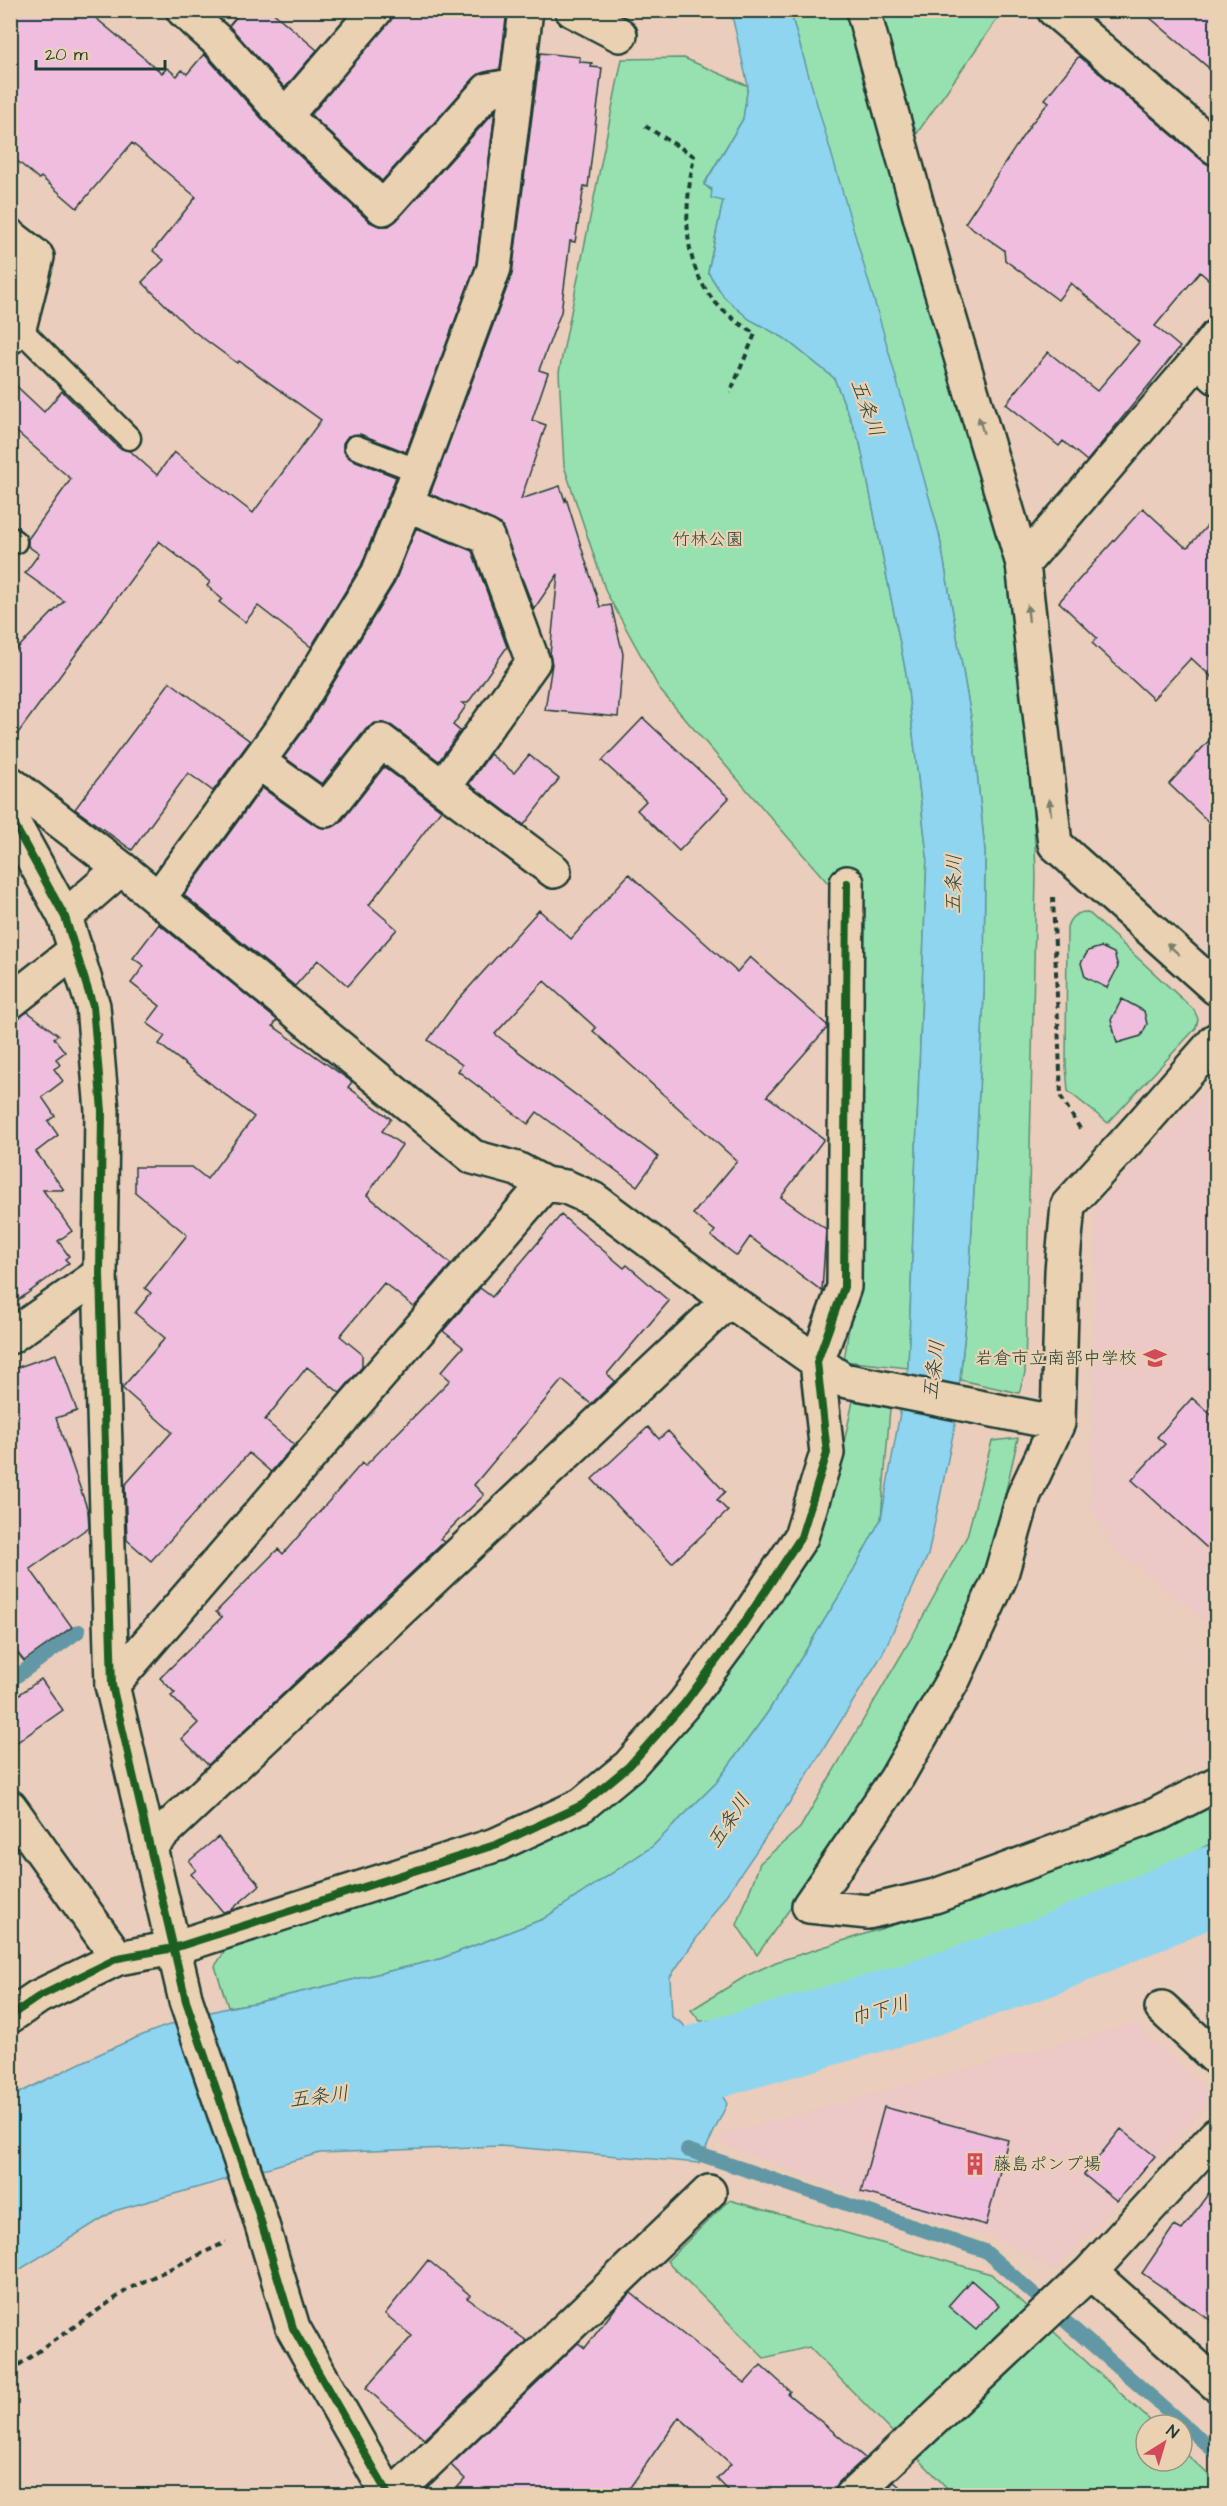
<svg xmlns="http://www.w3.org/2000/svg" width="1227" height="2506" font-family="'Architects Daughter','Klee One',sans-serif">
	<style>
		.built { fill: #ecc8c6 }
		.green { fill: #97e1b1; stroke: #5b8f72; stroke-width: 1.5 }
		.water { fill: #8fd5f0; stroke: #6298a5; stroke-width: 1.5 }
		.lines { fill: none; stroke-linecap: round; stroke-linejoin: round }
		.stream { stroke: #6298a5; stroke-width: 14 }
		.river { stroke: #8fd5f0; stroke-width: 78 }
		.building { fill: #efbedf; stroke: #1f3d34; stroke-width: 1.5 }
		.lane-casing { stroke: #1f3d34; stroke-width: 27 }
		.street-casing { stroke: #1f3d34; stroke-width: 38 }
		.secondary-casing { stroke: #1f3d34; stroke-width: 38 }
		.path { stroke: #1f3d34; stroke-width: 4; stroke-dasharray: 6 4.5; stroke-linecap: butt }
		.lane { stroke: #ead1b2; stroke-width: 22 }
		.street { stroke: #ead1b2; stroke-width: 33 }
		.secondary { stroke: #ead1b2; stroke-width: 33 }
		.cycleway-casing { stroke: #ead1b2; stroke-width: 11 }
		.cycleway { stroke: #1b5e20; stroke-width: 8 }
		.oneway { fill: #7a806d }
		.labels { text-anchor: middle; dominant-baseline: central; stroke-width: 4.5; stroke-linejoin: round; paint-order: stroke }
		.park-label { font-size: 18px; fill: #25453a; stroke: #ead1b2 }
		.poi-label { font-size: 18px; fill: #1f3d34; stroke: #ead1b2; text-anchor: end }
		.water-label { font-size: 20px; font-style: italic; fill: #25453d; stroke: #ead1b2 }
	</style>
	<rect width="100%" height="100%" fill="#ebcdbb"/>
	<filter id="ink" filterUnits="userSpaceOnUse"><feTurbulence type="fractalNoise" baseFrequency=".0167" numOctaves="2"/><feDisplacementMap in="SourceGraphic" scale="12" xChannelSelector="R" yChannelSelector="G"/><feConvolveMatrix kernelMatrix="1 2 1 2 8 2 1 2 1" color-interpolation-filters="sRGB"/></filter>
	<g filter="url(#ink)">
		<!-- built -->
		<path class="built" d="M 1216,1078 L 1216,1629 L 1114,1549 L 1091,1510 L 1096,1206 Z
			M 1135,2024 L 1214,2096 L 1055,2271 L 993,2237 L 878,2203 L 723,2144 L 724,2134 Z"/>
		<!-- green -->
		<path class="green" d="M 790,11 L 849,11 L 883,141 L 1013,589 C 1026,684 1033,779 1036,875 L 1025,1373 L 1019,1393 L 960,1380 L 968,1303 L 984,994 L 985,851 L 972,723 L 939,533 Z
			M 879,11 L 1003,11 L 913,139 Z
			M 684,58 L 748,86 L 743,119 L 704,184 L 723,201 L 708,272 L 724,297 L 749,319 L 784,338 L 834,378 L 860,443 L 906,673 L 927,855 L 908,1368 L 844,1361 L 853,1301 L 861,1119 L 864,884 L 833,889 L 660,690 L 606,592 L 564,466 L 559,372 L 622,59 Z
			M 1084,912 L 1090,914 L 1194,1010 L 1198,1019 L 1196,1028 L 1108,1123 L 1068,1091 L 1066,1066 L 1067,927 C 1070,918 1074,914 1084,912 Z
			M 853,1401 L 890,1408 L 881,1519 L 841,1593 L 768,1712 L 716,1783 L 653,1846 L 543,1919 L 440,1959 L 255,2003 L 228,2007 L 215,1966 L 227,1948 L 555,1834 L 804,1556 L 832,1498 Z
			M 1018,1438 L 991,1556 L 954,1650 L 916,1722 L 836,1844 L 757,1955 L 737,1925 L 760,1863 L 800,1828 L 909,1642 L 967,1536 L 992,1441 Z
			M 1216,1790 L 1216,1841 L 1136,1882 L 960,1950 L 720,2020 L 700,2021 L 691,2010 L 746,1976 L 776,1962 L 931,1913 Z
			M 729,2200 L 991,2274 L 1155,2425 L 1146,2425 L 1146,2461 L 1182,2461 L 1182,2450 L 1216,2482 L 1216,2495 L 954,2495 L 809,2347 L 764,2358 L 667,2261 Z"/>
		<!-- water -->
		<path class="water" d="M 731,11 L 790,11 L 883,331 L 939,533 L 972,723 L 985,851 L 984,994 L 968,1303 L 955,1425 L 928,1555 L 882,1655 L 796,1793 L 670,1977 L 672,2017 L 683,2024 L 727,2104 L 699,2163 L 500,2146 L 320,2153 L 114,2211 L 11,2275 L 11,2097 C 87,2060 169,2015 255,2003 L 440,1959 L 543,1919 L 653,1846 L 716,1783 L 768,1712 L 841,1593 L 881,1519 L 908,1368 L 927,855 L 906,673 L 860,443 L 834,378 L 784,338 L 749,319 L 724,297 L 708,272 L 723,201 L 711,198 L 712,189 L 704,185 L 743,119 L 748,86 Z"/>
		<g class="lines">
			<!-- stream -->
			<path class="stream" d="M 10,1681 L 79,1631
				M 687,2150 L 985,2251 L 1216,2453"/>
			<!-- river -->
			<path class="river" d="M 596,2076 L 690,2066 L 920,2000 L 1042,1958 L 1216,1884"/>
		</g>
		<!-- building -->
		<path class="building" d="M 10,10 L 86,10 L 162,73 L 167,68 L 177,76 L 182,70 L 187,74 L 204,54 L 272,130 L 370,222 L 379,226 L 389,226 L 397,220 L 495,111 L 476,264 L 406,452 L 360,434 L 348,436 L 343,443 L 343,450 L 351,459 L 396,477 L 361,566 L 311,647 L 258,606 L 245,622 L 219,602 L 222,599 L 207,586 L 210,582 L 159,541 L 10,744 L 10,656 L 64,601 L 25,573 L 39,554 L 28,546 L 28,539 L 71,479 L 10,426 L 10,380 L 44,412 L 62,391 L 119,448 L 130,451 L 157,475 L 174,452 L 253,513 L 321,420 L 239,361 L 237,363 L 188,327 L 142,282 L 164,260 L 153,251 L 196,197 L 132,143 L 77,208 L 41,177 L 39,179 L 10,155 Z
			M 242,10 L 270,10 L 317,50 L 285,88 L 229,26 Z
			M 398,10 L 507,10 L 500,69 L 485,72 L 474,78 L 382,181 L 311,115 Z
			M 1141,10 L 1216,10 L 1216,74 Z
			M 540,53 L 580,57 L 580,62 L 592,63 L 591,67 L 602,68 L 588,187 L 584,186 L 575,242 L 570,241 L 561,312 L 539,370 L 548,373 L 532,420 L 546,425 L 521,499 L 560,486 L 565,501 L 566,498 L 600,607 L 611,605 L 623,654 L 618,717 L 545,710 L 552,664 L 550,655 L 558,574 L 534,609 L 501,524 L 430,494 L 512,274 Z
			M 1079,56 L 1204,162 L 1216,168 L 1216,286 L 1200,272 L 1155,326 L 1180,347 L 1087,461 L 1063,441 L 1059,446 L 1006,404 L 1048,352 L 1097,391 L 1139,342 L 1071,283 L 1058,300 L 1005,260 L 1004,250 L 965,223 L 1031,124 L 1049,102 L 1045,99 Z
			M 1143,508 L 1184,546 L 1188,547 L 1216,516 L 1216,681 L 1191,658 L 1153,699 L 1092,643 L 1097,638 L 1059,602 Z
			M 416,528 L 472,551 L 507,647 L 468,703 L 462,703 L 466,706 L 453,725 L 460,731 L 439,761 L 392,726 L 384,723 L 375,723 L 366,729 L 322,784 L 284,757 L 305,729 L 394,584 Z
			M 170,682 L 250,741 L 213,791 L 188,773 L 132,850 L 75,809 Z
			M 643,718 L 729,798 L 679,851 L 637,810 L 646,801 L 602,761 Z
			M 1216,733 L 1216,829 L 1169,784 Z
			M 490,754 L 514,773 L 529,755 L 559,779 L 524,825 L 469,784 Z
			M 384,767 L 441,810 L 369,905 L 397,929 L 348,986 L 318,960 L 295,986 L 184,895 L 262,788 L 315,825 L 323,828 L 333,827 L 341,822 Z
			M 629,874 L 737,972 L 750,957 L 827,1025 L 827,1028 L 767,1096 L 824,1139 L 781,1197 L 826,1229 L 822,1291 L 750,1237 L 737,1256 L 711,1236 L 715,1231 L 693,1214 L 737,1161 L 593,1031 L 596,1028 L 544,981 L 495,1034 L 658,1157 L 637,1186 L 537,1112 L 528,1124 L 458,1071 L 462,1065 L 428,1040 L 455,1003 L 539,910 L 571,939 Z
			M 159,924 L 277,1020 L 273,1026 L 352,1082 L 348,1087 L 391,1119 L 382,1131 L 402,1145 L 367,1195 L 451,1264 L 414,1307 L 384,1283 L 340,1336 L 362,1354 L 362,1367 L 340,1393 L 307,1367 L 265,1420 L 294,1445 L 271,1472 L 249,1453 L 151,1561 L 127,1540 L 125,1485 L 172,1432 L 122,1388 L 165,1338 L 135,1313 L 151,1293 L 145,1288 L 187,1235 L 135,1192 L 135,1167 L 192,1167 L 207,1179 L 254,1117 L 159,1044 L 165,1036 L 147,1023 L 160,1006 L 131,983 L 144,966 L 133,958 Z
			M 1101,947 L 1114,953 L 1118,967 L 1107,988 L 1085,977 L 1081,963 L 1088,951 Z
			M 1122,999 L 1144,1011 L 1147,1024 L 1141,1036 L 1117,1043 L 1111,1020 Z
			M 28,1012 L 58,1035 L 54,1038 L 65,1052 L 56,1059 L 60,1065 L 54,1069 L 63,1081 L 42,1097 L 55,1116 L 48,1121 L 58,1135 L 36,1152 L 64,1190 L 43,1190 L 72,1231 L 58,1241 L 69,1256 L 65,1259 L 69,1263 L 10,1306 L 10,1020 Z
			M 561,1215 L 624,1268 L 627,1265 L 669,1301 L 607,1374 L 615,1381 L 591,1404 L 562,1380 L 474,1485 L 484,1495 L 440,1539 L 444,1542 L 208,1765 L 182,1739 L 198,1723 L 171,1696 L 175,1693 L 160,1678 L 222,1617 L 216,1612 L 278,1549 L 283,1554 L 362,1463 L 365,1466 L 450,1380 L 441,1372 L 463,1347 L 443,1331 L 480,1288 L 492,1297 Z
			M 56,1354 L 77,1411 L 56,1418 L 88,1511 L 89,1527 L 30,1569 L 72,1627 L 24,1661 L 10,1643 L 10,1370 Z
			M 1192,1398 L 1216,1419 L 1216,1556 L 1132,1480 L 1165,1444 L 1157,1437 Z
			M 648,1427 L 659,1439 L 668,1431 L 725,1492 L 717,1500 L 728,1511 L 672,1563 L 592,1479 Z
			M 41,1679 L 63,1710 L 10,1747 L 10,1701 Z
			M 218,1837 L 260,1885 L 231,1910 L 223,1912 L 191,1874 L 196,1870 L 189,1861 Z
			M 884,2107 L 1008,2140 L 986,2225 L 861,2192 Z
			M 1121,2129 L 1155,2156 L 1117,2201 L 1084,2175 Z
			M 1216,2183 L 1216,2324 L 1142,2273 L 1174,2226 L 1182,2230 Z
			M 428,2260 L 470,2295 L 467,2298 L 527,2341 L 424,2439 L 366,2388 L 412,2336 L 385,2314 Z
			M 971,2280 L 999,2305 L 976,2330 L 948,2306 Z
			M 631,2293 L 745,2383 L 761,2365 L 790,2391 L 788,2394 L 865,2458 L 839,2482 L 834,2496 L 734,2496 L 717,2479 L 731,2464 L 679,2417 L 624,2496 L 450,2496 L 465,2479 L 451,2465 L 578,2343 L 585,2348 L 617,2306 Z
			M 894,2482 L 911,2496 L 880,2496 Z"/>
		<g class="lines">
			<!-- lane casing -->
			<g class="lane-casing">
				<path id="lane" d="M 19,328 L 129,438
					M 356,447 L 419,471
					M 10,538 L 15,542"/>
			</g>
			<!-- street casing -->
			<g class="street-casing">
				<path id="street" d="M 183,10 L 220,43 L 285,116 L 383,208 L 488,90 L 517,85
					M 572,10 L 620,35
					M 863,10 L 933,263 L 1023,564 L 1055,844 L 1216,988
					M 1054,10 L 1216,148
					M 285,116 L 376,10
					M 10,236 L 37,257 L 19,328 L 10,337
					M 1216,337 L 1198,360 L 1216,377
					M 406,504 L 487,537 L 533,662 L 444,786
					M 1023,564 L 1198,360
					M 260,763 L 326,810 L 381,741 L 554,871
					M 10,783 L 121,868
					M 158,899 L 289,719 L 378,574 L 419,471 L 494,268 L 526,10
					M 65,917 L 121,868 L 473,1157 L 517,1169 L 545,1184 L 566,1187 L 593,1199 L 729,1300 L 843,1380 L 1058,1423
					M 10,1002 L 76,950
					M 1136,1131 L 1068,1205 L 1062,1271 L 1058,1423 L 1024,1495 L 1000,1578 L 954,1678 L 896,1779 L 809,1906 L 868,1912 L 935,1896 L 1156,1815 L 1216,1784
					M 10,1337 L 100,1274
					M 112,1685 L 545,1184
					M 10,1807 L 118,1958
					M 149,1846 L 729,1300
					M 1162,2008 L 1216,2058
					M 10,2016 L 38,1997 L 118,1958 L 174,1948 L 498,1844 L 582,1805 L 629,1766 L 684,1704 L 742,1626 L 801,1537 L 827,1453 L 817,1362 L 844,1287 L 847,883
					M 1216,2135 L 1090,2272 L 1216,2384
					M 392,2496 L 709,2192
					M 852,2496 L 1090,2272"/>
			</g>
			<!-- secondary casing -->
			<g class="secondary-casing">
				<path id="secondary" d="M 10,817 L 65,917 L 93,1006 L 102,1111 L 100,1274 L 112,1685 L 186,2001 L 256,2205 L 293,2328 L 389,2496
					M 1136,1131 L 1216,1040"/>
			</g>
			<!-- path -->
			<path class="path" d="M 645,126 L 694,156 C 684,211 679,271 725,312 C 734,320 745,327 755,334 L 730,393
				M 1053,897 L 1061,1097 L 1082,1132
				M 10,2371 L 130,2288 L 226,2242"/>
			<!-- lane -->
			<use href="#lane" class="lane"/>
			<!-- street -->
			<use href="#street" class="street"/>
			<!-- secondary -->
			<use href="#secondary" class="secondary"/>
			<!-- cycleway casing -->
			<g class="cycleway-casing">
				<path id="cycleway" d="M 10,817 L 65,917 L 93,1006 L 102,1111 L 100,1274 L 112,1685 L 186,2001 L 256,2205 L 293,2328 L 389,2496
					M 10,2016 L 38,1997 L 118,1958 L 174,1948 L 498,1844 L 582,1805 L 629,1766 L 684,1704 L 742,1626 L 801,1537 L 827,1453 L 817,1362 L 844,1287 L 847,883"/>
			</g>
			<!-- cycleway -->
			<use href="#cycleway" class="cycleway"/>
		</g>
		<!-- one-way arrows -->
		<defs><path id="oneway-solid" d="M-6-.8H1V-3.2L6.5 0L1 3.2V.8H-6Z" transform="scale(1.5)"/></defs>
		<g class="oneway">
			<use href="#oneway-solid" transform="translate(981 425) rotate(-107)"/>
			<use href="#oneway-solid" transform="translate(1028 613) rotate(-96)"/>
			<use href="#oneway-solid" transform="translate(1050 807) rotate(-97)"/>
			<use href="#oneway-solid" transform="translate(1173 949) rotate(-138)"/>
		</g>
	</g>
	<!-- icons -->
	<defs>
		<g id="school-bare" transform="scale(1.8)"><path d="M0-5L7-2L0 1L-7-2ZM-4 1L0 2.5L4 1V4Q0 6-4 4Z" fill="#d1495b" stroke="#ead1b2" stroke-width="2.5" paint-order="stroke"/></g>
		<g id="building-bare" transform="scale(1.8)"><path d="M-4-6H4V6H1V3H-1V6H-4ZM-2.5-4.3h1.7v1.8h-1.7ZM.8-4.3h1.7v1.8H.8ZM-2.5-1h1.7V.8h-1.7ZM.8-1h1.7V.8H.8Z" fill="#d1495b" stroke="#ead1b2" stroke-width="2.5" paint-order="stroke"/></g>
	</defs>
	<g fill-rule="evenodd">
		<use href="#school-bare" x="1155" y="1358"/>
		<use href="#building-bare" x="975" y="2164"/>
	</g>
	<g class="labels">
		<!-- park labels -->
		<g class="park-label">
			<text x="708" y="539">竹林公園</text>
		</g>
		<!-- poi labels -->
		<g class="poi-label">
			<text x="1137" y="1358">岩倉市立南部中学校</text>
			<text x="993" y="2164" text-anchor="start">藤島ポンプ場</text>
		</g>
		<!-- water labels -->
		<g class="water-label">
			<text transform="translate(867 408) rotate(70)">五条川</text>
			<text transform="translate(954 884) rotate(-89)">五条川</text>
			<text transform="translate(934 1370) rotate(-83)">五条川</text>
			<text transform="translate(729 1821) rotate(-56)">五条川</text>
			<text transform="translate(880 2011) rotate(-16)">巾下川</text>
			<text transform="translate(319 2097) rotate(-7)">五条川</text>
		</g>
	</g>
	<!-- margin -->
	<rect width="1227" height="2506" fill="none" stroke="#ead1b2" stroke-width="36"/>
	<rect x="18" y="18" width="1191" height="2470" fill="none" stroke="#1f3d34" stroke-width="2" filter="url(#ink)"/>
	<!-- north arrow -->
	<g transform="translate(1164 2443) rotate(37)"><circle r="28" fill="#ead1b2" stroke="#999680" stroke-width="1.5"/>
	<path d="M0-4.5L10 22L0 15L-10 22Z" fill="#d1495b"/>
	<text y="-9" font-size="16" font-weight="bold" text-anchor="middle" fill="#1f3d34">N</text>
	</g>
	<!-- scale -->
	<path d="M36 60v9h129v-9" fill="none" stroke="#1f3d34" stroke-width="3"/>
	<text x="45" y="60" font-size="18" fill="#1f3d34" stroke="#ead1b2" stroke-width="4.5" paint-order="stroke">20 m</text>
</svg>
